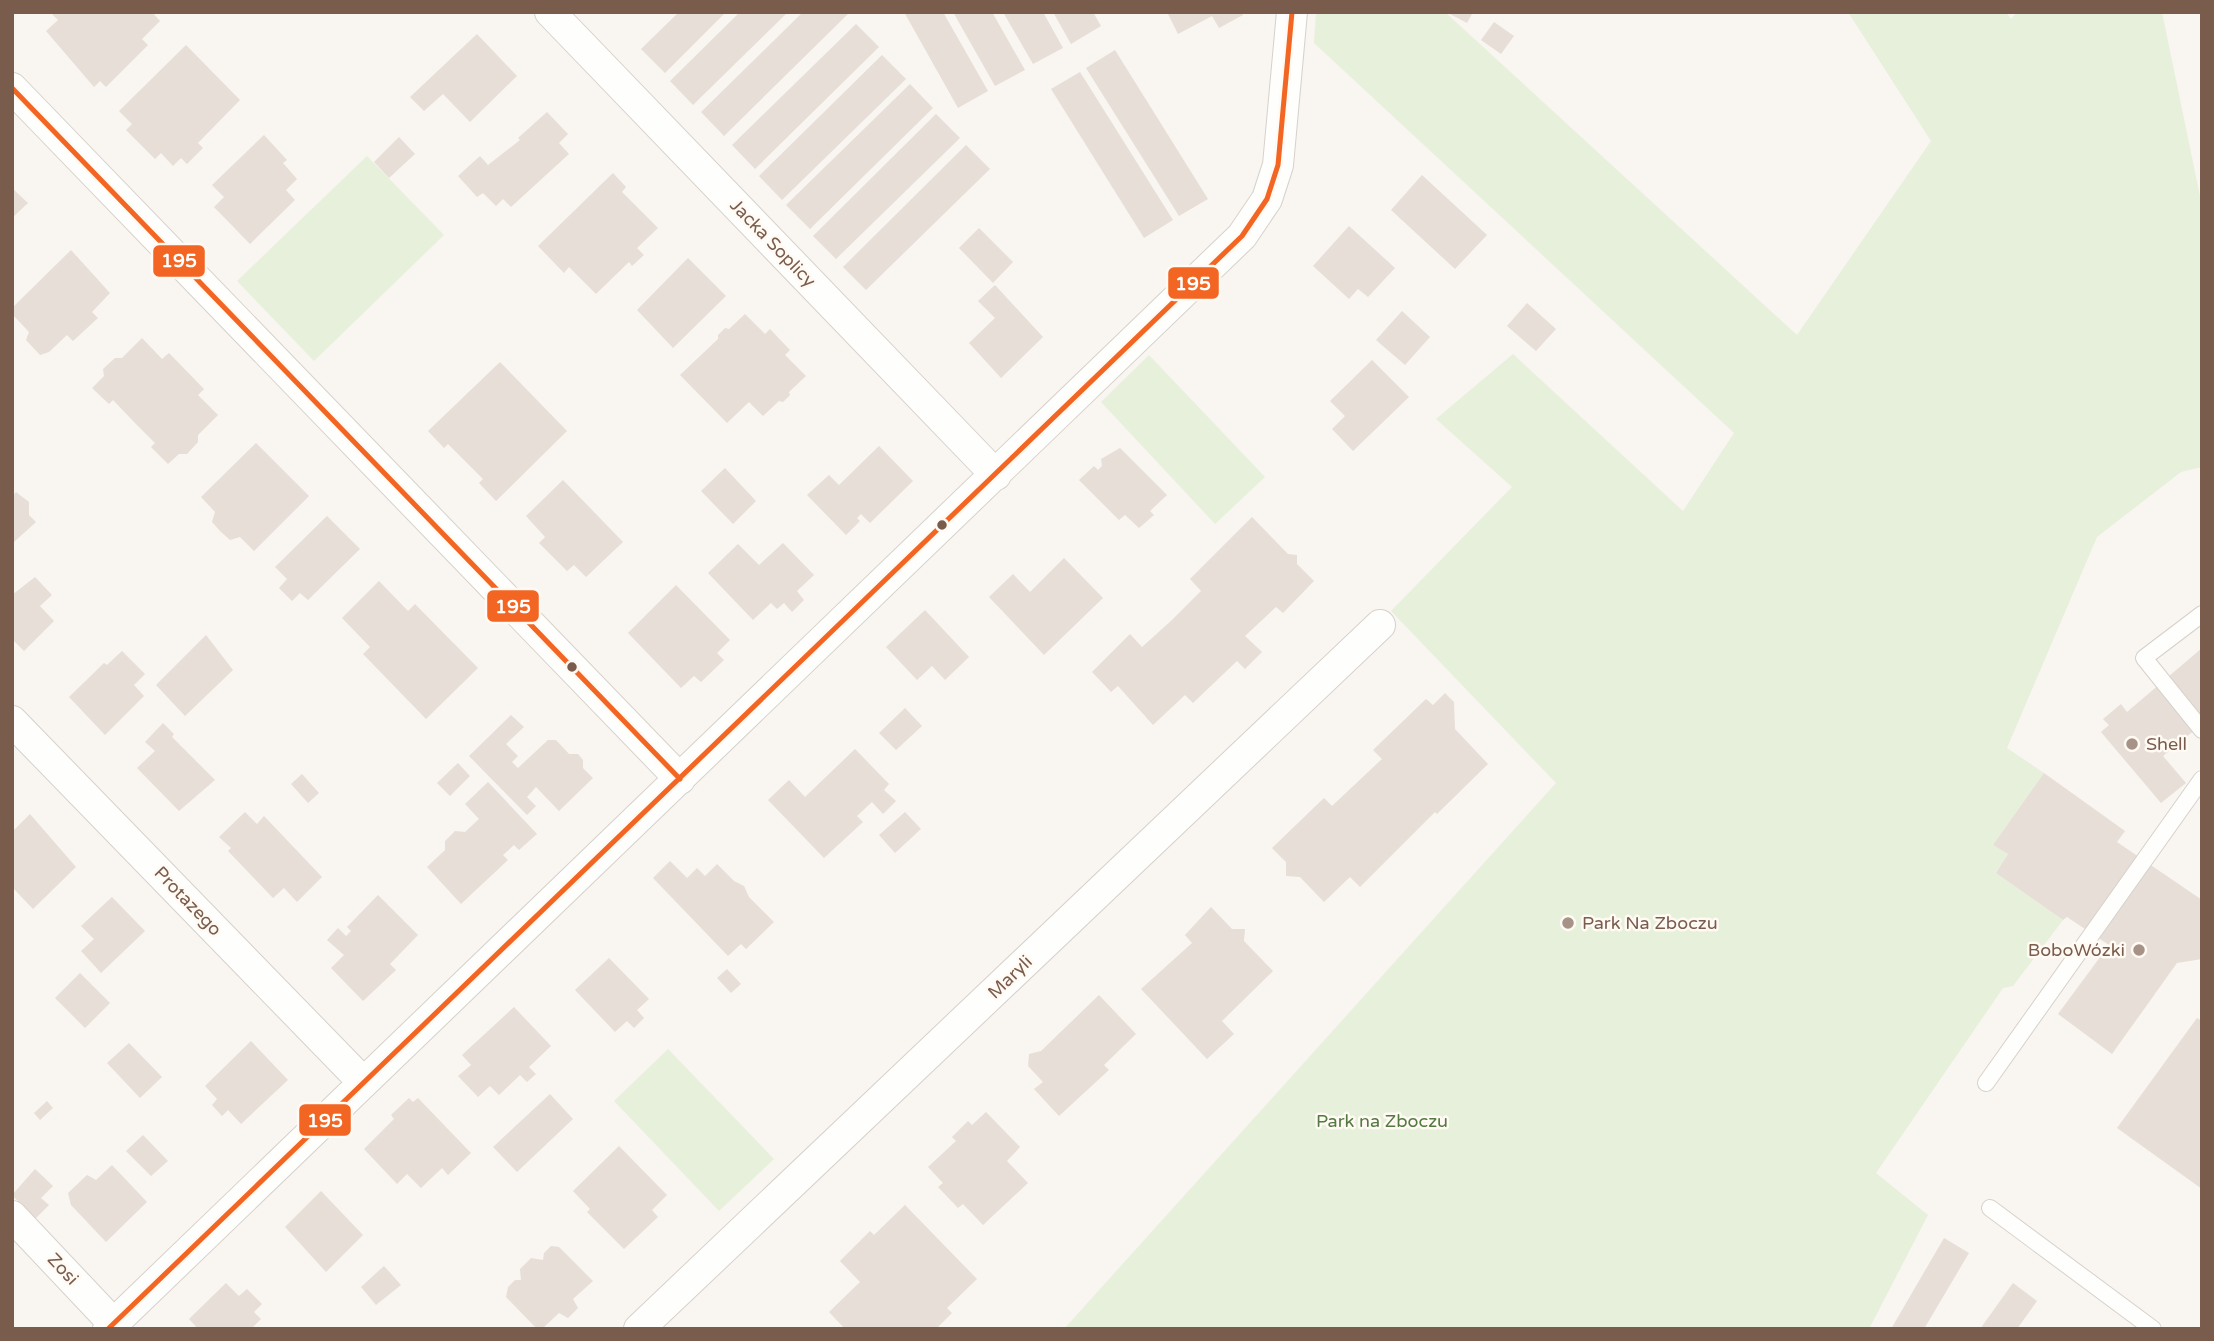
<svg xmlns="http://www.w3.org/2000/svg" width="2214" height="1341" font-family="'Varela Round',sans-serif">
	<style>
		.green { fill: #e7f0db }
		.building { fill: #e6ded7 }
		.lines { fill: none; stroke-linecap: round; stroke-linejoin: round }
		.lane-casing { stroke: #d7d1cb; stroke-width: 18 }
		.street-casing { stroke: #d7d1cb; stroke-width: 32 }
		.lane { stroke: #fefefd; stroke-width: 16 }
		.street { stroke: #fefefd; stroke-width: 30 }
		.bus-1-casing { stroke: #fffaf3; stroke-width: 10 }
		.bus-1 { stroke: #f26522; stroke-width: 5 }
		.bus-dot { fill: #7a5c4d; stroke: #fffaf3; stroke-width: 2.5 }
		.poi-dot { fill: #a69286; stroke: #fffaf3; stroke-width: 2.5 }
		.labels { text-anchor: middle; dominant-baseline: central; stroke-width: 5; stroke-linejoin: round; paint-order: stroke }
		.street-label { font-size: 18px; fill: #7a5c4d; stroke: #fffaf3 }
		.poi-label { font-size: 18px; fill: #7a5c4d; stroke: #fffaf3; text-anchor: start }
		.park-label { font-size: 18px; fill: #537a41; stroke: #fffaf3 }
		.line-badge { stroke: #fffaf3; stroke-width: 2.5 }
		.badge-label { font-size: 19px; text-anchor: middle; font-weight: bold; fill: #fff }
	</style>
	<rect width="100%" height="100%" fill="#f9f5f0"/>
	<!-- green -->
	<path class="green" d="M 1316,12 L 1445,12 L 1797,335 L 1931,141 L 1848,12 L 2006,12 L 2011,19 L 2017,12 L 2162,12 L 2202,206 L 2202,467 L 2181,472 L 2097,537 L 2007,748 L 2044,773 L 1993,845 L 2008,854 L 1996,873 L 2063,920 L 2013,986 L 2003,988 L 1876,1173 L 1928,1215 L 1869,1329 L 1064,1329 L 1556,783 L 1391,611 L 1512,487 L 1436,419 L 1513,354 L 1683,511 L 1734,433 L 1314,43 Z
		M 367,156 L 444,235 L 314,361 L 237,281 Z
		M 1149,355 L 1265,477 L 1215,524 L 1101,402 Z
		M 668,1049 L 774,1159 L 719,1211 L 614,1101 Z"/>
	<!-- building -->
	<path class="building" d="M 50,12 L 152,12 L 160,21 L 142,39 L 148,45 L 106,87 L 100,81 L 94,87 L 46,31 L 58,20 Z
		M 679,12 L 726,12 L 665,73 L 641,49 Z
		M 740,12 L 788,12 L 693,105 L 670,81 Z
		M 803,12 L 848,14 L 724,136 L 701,112 Z
		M 904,12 L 943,12 L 988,91 L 958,108 Z
		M 953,12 L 992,12 L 1025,70 L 995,86 Z
		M 1003,12 L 1043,12 L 1063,48 L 1033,64 Z
		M 1053,12 L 1093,12 L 1101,26 L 1071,44 Z
		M 1167,12 L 1241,12 L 1243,15 L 1219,28 L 1212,16 L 1178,34 Z
		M 1451,12 L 1473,12 L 1467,23 L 1450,14 Z
		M 1494,22 L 1514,36 L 1501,54 L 1481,40 Z
		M 856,24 L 879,47 L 755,169 L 732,145 Z
		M 477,34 L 517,76 L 470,122 L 443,94 L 424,111 L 410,97 Z
		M 186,45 L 240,100 L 198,143 L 203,148 L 187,164 L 181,158 L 173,166 L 161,153 L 155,159 L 126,130 L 132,124 L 119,111 Z
		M 1115,50 L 1208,199 L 1179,216 L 1086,68 Z
		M 882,55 L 906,79 L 782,200 L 759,176 Z
		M 1080,72 L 1173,220 L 1144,238 L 1051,89 Z
		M 910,84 L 933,108 L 810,229 L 786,205 Z
		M 547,112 L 568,134 L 559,143 L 569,154 L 511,207 L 503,199 L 496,206 L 483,193 L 477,197 L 458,176 L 480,156 L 488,165 L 520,140 L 518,138 Z
		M 936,114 L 960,138 L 836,259 L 813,236 Z
		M 264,135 L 287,160 L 283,163 L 297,179 L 286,190 L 295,200 L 250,244 L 214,207 L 224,197 L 212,185 Z
		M 399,137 L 415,154 L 389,178 L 374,162 Z
		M 966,145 L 990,169 L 866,290 L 843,267 Z
		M 613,173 L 626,187 L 622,192 L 658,228 L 637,248 L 644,255 L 632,266 L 629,262 L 596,294 L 569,267 L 564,273 L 538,246 Z
		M 1422,175 L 1487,235 L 1455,269 L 1391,210 Z
		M 12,188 L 28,203 L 12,218 Z
		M 1349,226 L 1395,268 L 1368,297 L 1358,289 L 1349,299 L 1313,266 Z
		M 979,228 L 1013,262 L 993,283 L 959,248 Z
		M 71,250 L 110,293 L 92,312 L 98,318 L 73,341 L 67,335 L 49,352 L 40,355 L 26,340 L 29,332 L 12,314 L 12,308 Z
		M 688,258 L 726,296 L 673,348 L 637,310 Z
		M 995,285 L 1043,337 L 1001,378 L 969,343 L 995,318 L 978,301 Z
		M 1527,303 L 1556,329 L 1536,351 L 1507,326 Z
		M 1402,311 L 1430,337 L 1405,365 L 1376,340 Z
		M 745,314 L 765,334 L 770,329 L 790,350 L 785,355 L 806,376 L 789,392 L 790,395 L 783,402 L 779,401 L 763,416 L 749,402 L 727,423 L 680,375 L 718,339 L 718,335 L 725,328 L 729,329 Z
		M 142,338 L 162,359 L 169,353 L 204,389 L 198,395 L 218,415 L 198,435 L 198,442 L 187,454 L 179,454 L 168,464 L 151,447 L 155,443 L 134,422 L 113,400 L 109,404 L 92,388 L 104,376 L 103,369 L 115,358 L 122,358 Z
		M 1372,360 L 1409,397 L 1353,451 L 1332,429 L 1345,416 L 1330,401 Z
		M 500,362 L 567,431 L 496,501 L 479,483 L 483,479 L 448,444 L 444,448 L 428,431 Z
		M 256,443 L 309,496 L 254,551 L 240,537 L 230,540 L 220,531 L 212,522 L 215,512 L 201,497 Z
		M 879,446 L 913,481 L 870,523 L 861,514 L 857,518 L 860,521 L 846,535 L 807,495 L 829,475 L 839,485 Z
		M 1120,448 L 1167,495 L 1150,511 L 1154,515 L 1139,528 L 1125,515 L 1119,520 L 1079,480 L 1094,466 L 1098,470 L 1102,466 L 1101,459 Z
		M 725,468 L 756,501 L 733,524 L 701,491 Z
		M 563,480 L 623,542 L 586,577 L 574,565 L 567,571 L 539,543 L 545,537 L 526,516 Z
		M 16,492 L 29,502 L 29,515 L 36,522 L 14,542 L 12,497 Z
		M 327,516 L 360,549 L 308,600 L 300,593 L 292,601 L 279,588 L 287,579 L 275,567 Z
		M 1252,517 L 1288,554 L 1297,555 L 1297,564 L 1314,581 L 1283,613 L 1276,607 L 1245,636 L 1262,652 L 1245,669 L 1237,661 L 1193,703 L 1185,695 L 1153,725 L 1118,686 L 1111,692 L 1092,672 L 1130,634 L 1142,647 L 1172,620 L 1201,591 L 1190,579 Z
		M 783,543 L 814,575 L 797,591 L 804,600 L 792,612 L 784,603 L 777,609 L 771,603 L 753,620 L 708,573 L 738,544 L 759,565 Z
		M 1064,558 L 1103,598 L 1044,655 L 989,597 L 1013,574 L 1030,592 Z
		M 35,577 L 52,595 L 40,606 L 54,621 L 24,651 L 12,639 L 12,595 Z
		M 379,581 L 408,611 L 415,604 L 478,668 L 426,719 L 363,654 L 370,647 L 342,618 Z
		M 676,585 L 730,640 L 717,653 L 724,660 L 701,682 L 694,676 L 681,688 L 628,633 Z
		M 925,610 L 969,657 L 945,680 L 932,666 L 917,680 L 886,647 Z
		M 206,635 L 233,670 L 185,716 L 156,685 Z
		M 2202,648 L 2202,724 L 2163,756 L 2186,783 L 2161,803 L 2101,732 L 2109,725 L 2103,719 L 2121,704 L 2127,712 Z
		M 122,651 L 145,674 L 134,685 L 144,696 L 105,735 L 69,697 L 104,663 L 107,665 Z
		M 1445,693 L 1454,702 L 1455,729 L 1488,764 L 1437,814 L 1435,812 L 1360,887 L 1350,877 L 1324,902 L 1300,877 L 1286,876 L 1286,862 L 1272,848 L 1324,798 L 1332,806 L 1382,759 L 1373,750 L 1426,699 L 1433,705 Z
		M 905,708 L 922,726 L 896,750 L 879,733 Z
		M 511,715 L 524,727 L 506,744 L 518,756 L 512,762 L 518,768 L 548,740 L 556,740 L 569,754 L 578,754 L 583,760 L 583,768 L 593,778 L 559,811 L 536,787 L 527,797 L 536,806 L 527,815 L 469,756 Z
		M 163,723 L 174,734 L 172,737 L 215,780 L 179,811 L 137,768 L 155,751 L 145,742 Z
		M 855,749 L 889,784 L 884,790 L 896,801 L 883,814 L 872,802 L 857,816 L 863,822 L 824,858 L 768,800 L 789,780 L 805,797 Z
		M 458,763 L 470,776 L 450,796 L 437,783 Z
		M 2044,773 L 2125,831 L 2117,842 L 2202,900 L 2202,959 L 2177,963 L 2112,1054 L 2058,1014 L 2109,945 L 2067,917 L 2063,920 L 1996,873 L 2008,854 L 1993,845 Z
		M 302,774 L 319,793 L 308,803 L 291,784 Z
		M 488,782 L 537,834 L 519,850 L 514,845 L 503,855 L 508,860 L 461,904 L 427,867 L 445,850 L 445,841 L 455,831 L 465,832 L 479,819 L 465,804 Z
		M 245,812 L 257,824 L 264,816 L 322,877 L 297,902 L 284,888 L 273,898 L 228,851 L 231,848 L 219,837 Z
		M 905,812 L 921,829 L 895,853 L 879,835 Z
		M 30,814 L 76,867 L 33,909 L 12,887 L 12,832 Z
		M 670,861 L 687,878 L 697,868 L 705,876 L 717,864 L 734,881 L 744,886 L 749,897 L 774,922 L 746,949 L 741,944 L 728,956 L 653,878 Z
		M 378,895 L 418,935 L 390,964 L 396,970 L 363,1001 L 331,968 L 344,955 L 327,940 L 338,928 L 346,936 L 351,931 L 347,927 Z
		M 112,897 L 145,931 L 101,973 L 81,951 L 94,939 L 81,926 Z
		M 1211,907 L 1232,929 L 1245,929 L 1244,941 L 1273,971 L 1222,1021 L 1234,1034 L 1207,1059 L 1141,989 L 1192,943 L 1185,935 Z
		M 609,958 L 649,999 L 637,1010 L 644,1018 L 634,1028 L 627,1021 L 615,1032 L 575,990 Z
		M 727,969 L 741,984 L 731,993 L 717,978 Z
		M 80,973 L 110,1003 L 85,1028 L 55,998 Z
		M 1099,995 L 1136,1034 L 1104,1065 L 1109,1070 L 1059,1116 L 1034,1089 L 1043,1082 L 1028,1066 L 1029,1054 L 1041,1051 Z
		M 514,1007 L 551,1046 L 529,1067 L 536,1074 L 527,1082 L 520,1075 L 499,1095 L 490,1086 L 478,1097 L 458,1076 L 471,1065 L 462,1055 Z
		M 2197,1018 L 2202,1021 L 2202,1189 L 2117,1128 Z
		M 251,1041 L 288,1080 L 241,1124 L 228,1110 L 222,1116 L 212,1105 L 217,1099 L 205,1086 Z
		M 129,1043 L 162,1077 L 140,1098 L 107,1063 Z
		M 550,1094 L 573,1119 L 517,1172 L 493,1147 Z
		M 409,1098 L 413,1102 L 418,1098 L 471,1153 L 448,1175 L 442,1168 L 421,1188 L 407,1174 L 397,1184 L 364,1149 L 394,1119 L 391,1115 Z
		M 47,1101 L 53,1108 L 40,1120 L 34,1113 Z
		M 986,1112 L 1020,1147 L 1007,1161 L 1028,1183 L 983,1225 L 963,1204 L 958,1208 L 938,1187 L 943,1183 L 928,1167 L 956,1141 L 952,1137 L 968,1121 L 972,1125 Z
		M 143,1135 L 168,1161 L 151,1176 L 126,1151 Z
		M 619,1146 L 667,1195 L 652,1210 L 658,1217 L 624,1249 L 587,1212 L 590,1209 L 573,1191 Z
		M 112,1165 L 147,1202 L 106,1242 L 71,1205 L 68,1193 L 87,1175 L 96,1180 Z
		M 35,1169 L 53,1186 L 41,1198 L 49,1205 L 35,1219 L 12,1195 Z
		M 321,1191 L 363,1235 L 326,1272 L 285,1227 Z
		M 905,1205 L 977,1279 L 947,1308 L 952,1313 L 936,1329 L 845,1329 L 829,1312 L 860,1282 L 840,1261 L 870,1231 L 874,1235 Z
		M 1944,1238 L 1969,1253 L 1924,1329 L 1891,1329 Z
		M 551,1246 L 559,1247 L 593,1281 L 573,1299 L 578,1308 L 568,1318 L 559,1313 L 542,1329 L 537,1329 L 506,1297 L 508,1287 L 515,1280 L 521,1280 L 520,1269 L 531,1258 L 543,1260 L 544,1253 Z
		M 384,1266 L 401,1285 L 376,1305 L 361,1287 Z
		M 226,1283 L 239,1296 L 247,1289 L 262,1304 L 254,1312 L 261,1319 L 251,1329 L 198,1329 L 189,1319 Z
		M 2013,1283 L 2037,1301 L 2017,1329 L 1980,1329 Z"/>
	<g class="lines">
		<!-- lane casing -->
		<g class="lane-casing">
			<path id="lane" d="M 2202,614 L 2144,658 L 2202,730
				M 1986,1083 L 2202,779
				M 1990,1208 L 2153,1329"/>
		</g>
		<!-- street casing -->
		<g class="street-casing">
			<path id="street" d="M 550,12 L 996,475
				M 12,88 L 680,779
				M 12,721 L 363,1082
				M 12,1216 L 113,1323
				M 108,1329 L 1242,236 L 1267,199 L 1278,165 L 1292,12
				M 639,1329 L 1380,625"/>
		</g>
		<!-- lane -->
		<use href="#lane" class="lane"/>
		<!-- street -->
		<use href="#street" class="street"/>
		<!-- bus-1 casing -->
		<g class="bus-1-casing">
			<path id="bus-1" d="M 12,88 L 680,779
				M 108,1329 L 1242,236 L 1267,199 L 1278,165 L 1292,12"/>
		</g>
		<!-- bus-1 -->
		<use href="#bus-1" class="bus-1"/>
	</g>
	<!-- markers -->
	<g class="bus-dot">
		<circle cx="942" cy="525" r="6"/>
		<circle cx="572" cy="667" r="6"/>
	</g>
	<g class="poi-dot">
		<circle cx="2132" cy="744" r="7"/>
		<circle cx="1568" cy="923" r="7"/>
		<circle cx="2139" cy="950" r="7"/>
	</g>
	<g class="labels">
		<!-- street labels -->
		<g class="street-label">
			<text transform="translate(773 243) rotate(46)">Jacka Soplicy</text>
			<text transform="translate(188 901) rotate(46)">Protazego</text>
			<text transform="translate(1010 977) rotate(-44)">Maryli</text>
			<text transform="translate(63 1269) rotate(47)">Zosi</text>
		</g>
		<!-- poi labels -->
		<g class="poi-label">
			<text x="2146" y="744">Shell</text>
			<text x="1582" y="923">Park Na Zboczu</text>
			<text x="2125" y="950" text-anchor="end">BoboWózki</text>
		</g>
		<!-- park labels -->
		<g class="park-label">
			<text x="1382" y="1121">Park na Zboczu</text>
		</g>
	</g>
	<g class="line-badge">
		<rect x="152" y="244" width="54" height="34" rx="7" fill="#f26522"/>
		<rect x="1167" y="266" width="53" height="34" rx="7" fill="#f26522"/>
		<rect x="486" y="589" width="54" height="34" rx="7" fill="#f26522"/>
		<rect x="298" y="1103" width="54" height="34" rx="7" fill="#f26522"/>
	</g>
	<g class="badge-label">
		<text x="179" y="267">195</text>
		<text x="1193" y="290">195</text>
		<text x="513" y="613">195</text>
		<text x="325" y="1127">195</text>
	</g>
	<!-- border -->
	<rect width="2214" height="1341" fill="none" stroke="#7a5c4d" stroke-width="28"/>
</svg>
